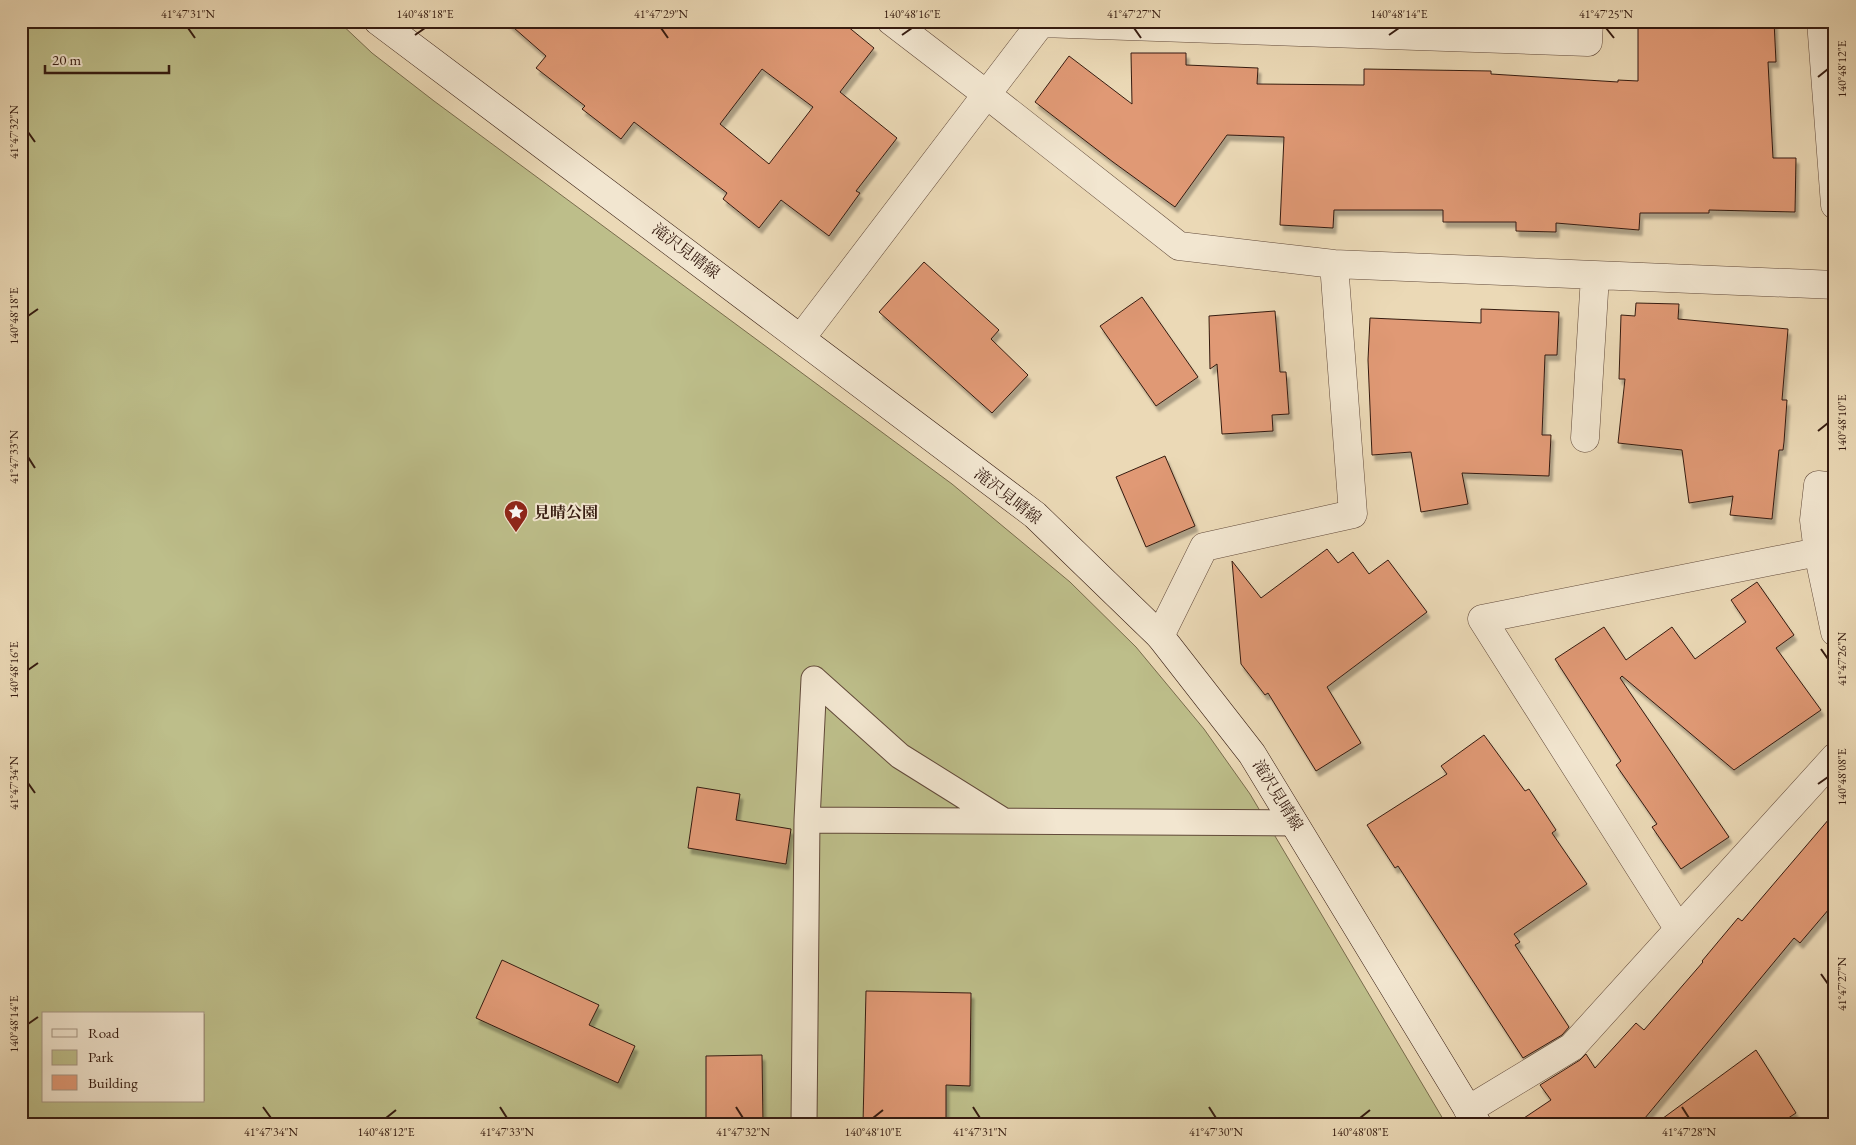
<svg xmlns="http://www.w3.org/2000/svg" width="1856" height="1145" font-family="'EB Garamond','Noto Serif JP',serif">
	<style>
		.green { fill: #bdbe8a; stroke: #796c4d; fill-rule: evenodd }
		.building { fill: #e09975; stroke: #351b10; fill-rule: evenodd; filter: url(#shadow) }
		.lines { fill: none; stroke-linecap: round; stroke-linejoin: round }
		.lane-casing { stroke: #624a3a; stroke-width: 27 }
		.street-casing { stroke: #624a3a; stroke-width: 29 }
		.secondary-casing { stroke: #351b10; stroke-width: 29 }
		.lane { stroke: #f2e6d0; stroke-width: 25 }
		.street { stroke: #f2e6d0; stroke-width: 28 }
		.secondary { stroke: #f2e6d0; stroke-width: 28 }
		.ticks { fill: none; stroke: #351b10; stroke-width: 2 }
		.labels { text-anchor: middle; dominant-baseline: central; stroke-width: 4; stroke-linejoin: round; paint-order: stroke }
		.street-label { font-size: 16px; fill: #351b10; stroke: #f2e6d0 }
		.poi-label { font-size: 16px; font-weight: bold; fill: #351b10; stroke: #f2e6d0; text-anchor: start }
		.neatline { fill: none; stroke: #351b10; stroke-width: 2 }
		.ticks-label { font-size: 12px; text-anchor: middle; fill: #351b10 }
	</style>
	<defs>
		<filter id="shadow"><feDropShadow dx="3" dy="5.5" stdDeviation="1" flood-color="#0004"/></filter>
	</defs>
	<rect width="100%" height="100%" fill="#ebd9b6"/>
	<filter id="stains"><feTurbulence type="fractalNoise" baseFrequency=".004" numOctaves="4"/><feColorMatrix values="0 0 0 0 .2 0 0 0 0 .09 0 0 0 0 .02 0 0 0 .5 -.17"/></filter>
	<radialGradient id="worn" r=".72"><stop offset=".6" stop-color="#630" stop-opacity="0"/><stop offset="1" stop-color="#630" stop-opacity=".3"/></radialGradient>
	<!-- green -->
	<path class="green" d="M 21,21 L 338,21 L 372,53 L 434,101 L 952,484 L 1070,582 L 1136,647 L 1204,729 L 1250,794 L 1446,1124 L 21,1124 ZM 44,1014 L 204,1014 L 204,1101 L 44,1101 Z"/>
	<!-- building -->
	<path class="building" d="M 506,21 L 841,21 L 874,48 L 840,92 L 897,138 L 856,191 L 860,193 L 829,236 L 781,200 L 759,228 L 723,199 L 727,193 L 634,122 L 621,139 L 582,109 L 585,106 L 536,68 L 546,56 ZM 762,69 L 813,107 L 769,164 L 720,124 Z
		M 1638,21 L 1774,21 L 1776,62 L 1768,62 L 1773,158 L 1796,158 L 1795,212 L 1709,210 L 1709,213 L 1640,213 L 1639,230 L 1556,223 L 1556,232 L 1516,231 L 1516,222 L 1443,222 L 1443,210 L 1334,210 L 1333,228 L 1280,225 L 1284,137 L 1227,135 L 1175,207 L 1113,162 L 1035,102 L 1069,56 L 1132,104 L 1131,53 L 1186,53 L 1186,65 L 1258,68 L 1257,84 L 1364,85 L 1364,69 L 1491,71 L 1491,74 L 1618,82 L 1618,80 L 1638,81 Z
		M 924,262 L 999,330 L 991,339 L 1028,375 L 992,413 L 879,312 Z
		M 1142,297 L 1198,377 L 1156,406 L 1100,326 Z
		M 1636,303 L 1679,304 L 1678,319 L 1788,329 L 1782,400 L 1787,400 L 1784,442 L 1783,450 L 1779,450 L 1772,519 L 1730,515 L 1733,496 L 1689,503 L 1682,450 L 1618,443 L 1625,379 L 1619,379 L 1621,315 L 1635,316 Z
		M 1481,309 L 1559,312 L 1557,355 L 1545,355 L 1542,435 L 1551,435 L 1549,476 L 1462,473 L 1468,504 L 1421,512 L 1411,452 L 1372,455 L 1368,360 L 1370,318 L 1481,323 Z
		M 1275,311 L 1280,372 L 1286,372 L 1289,414 L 1272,415 L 1273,431 L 1222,434 L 1217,364 L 1210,369 L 1209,316 Z
		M 1165,456 L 1195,526 L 1146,547 L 1116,477 Z
		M 1327,549 L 1338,563 L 1353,552 L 1369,574 L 1388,560 L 1427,612 L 1327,687 L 1361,743 L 1316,771 L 1268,693 L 1265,695 L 1241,664 L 1232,561 L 1261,598 Z
		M 1757,582 L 1794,635 L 1776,648 L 1821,710 L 1734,770 L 1622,676 L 1620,678 L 1729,837 L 1681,869 L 1652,827 L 1657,824 L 1616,765 L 1621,761 L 1555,659 L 1604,627 L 1626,660 L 1672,627 L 1695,659 L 1746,622 L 1731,600 Z
		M 1484,735 L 1525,791 L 1529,789 L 1556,830 L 1552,833 L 1587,884 L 1514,934 L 1520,942 L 1515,945 L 1569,1027 L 1562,1035 L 1523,1058 L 1398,866 L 1395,868 L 1367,825 L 1447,774 L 1441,766 Z
		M 697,787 L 740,794 L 736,820 L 791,829 L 786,864 L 688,848 Z
		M 1835,812 L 1835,902 L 1800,943 L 1794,938 L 1640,1124 L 1515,1124 L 1551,1100 L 1540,1085 L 1580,1060 L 1586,1054 L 1595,1068 L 1636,1023 L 1644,1030 L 1703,962 L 1702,961 L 1738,918 L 1742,921 Z
		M 502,960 L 599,1005 L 589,1025 L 635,1046 L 618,1083 L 476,1018 Z
		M 866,991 L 971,993 L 970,1086 L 946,1085 L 946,1124 L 863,1124 Z
		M 1756,1050 L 1796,1113 L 1779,1124 L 1655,1124 Z
		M 762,1055 L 763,1124 L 706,1124 L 706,1056 Z"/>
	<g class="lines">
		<!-- lane casing -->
		<g class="lane-casing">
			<path id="lane" d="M 814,679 L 900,756 L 1004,821
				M 807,820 L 814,679
				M 804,1124 L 807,820 L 1294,823"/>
		</g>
		<!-- street casing -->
		<g class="street-casing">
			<path id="street" d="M 891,21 L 986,94 L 1179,246 L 1334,264 L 1835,285
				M 1821,21 L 1835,205
				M 801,338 L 1041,23 L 1588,42 L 1589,21
				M 1585,438 L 1595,276
				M 1835,487 L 1818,485 L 1814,520 L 1818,552 L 1835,632
				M 1160,636 L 1204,547 L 1353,514 L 1334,264
				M 1678,928 L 1482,619 L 1818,552
				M 1468,1110 L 1572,1047 L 1835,757"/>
		</g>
		<!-- secondary casing -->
		<g class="secondary-casing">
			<path id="secondary" d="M 378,21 L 1035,515 L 1160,636 L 1252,754 L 1477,1124"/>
		</g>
		<!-- lane -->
		<use href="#lane" class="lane"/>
		<!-- street -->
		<use href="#street" class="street"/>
		<!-- secondary -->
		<use href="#secondary" class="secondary"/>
	</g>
	<!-- ticks -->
	<path class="ticks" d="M 188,28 L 195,38M 661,28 L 668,38M 1134,28 L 1141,38M 1606,28 L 1614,38M 415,35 L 425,28M 902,35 L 912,28M 1389,35 L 1399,28M 1818,77 L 1828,69M 28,132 L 35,142M 28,316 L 38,309M 1818,431 L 1828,423M 28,457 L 35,468M 1821,649 L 1828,659M 28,670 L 38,663M 28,783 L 35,793M 1818,784 L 1828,777M 1821,974 L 1828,984M 28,1024 L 38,1017M 263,1107 L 271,1118M 500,1107 L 507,1118M 736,1107 L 743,1118M 973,1107 L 980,1118M 1209,1107 L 1216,1118M 1682,1107 L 1689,1118M 386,1118 L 396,1110M 873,1118 L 883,1110M 1360,1118 L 1370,1110"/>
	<!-- icons -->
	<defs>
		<g id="sight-pin" transform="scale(1.25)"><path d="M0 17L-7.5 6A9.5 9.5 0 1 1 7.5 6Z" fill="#8f2418" stroke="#f2e6d0"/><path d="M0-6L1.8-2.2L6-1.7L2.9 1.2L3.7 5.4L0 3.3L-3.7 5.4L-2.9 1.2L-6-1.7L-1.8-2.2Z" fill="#fff"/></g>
	</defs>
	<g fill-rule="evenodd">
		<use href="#sight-pin" x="516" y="512"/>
	</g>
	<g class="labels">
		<!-- street labels -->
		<g class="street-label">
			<text transform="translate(686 251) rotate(37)">滝沢見晴線</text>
			<text transform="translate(1008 496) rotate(38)">滝沢見晴線</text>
			<text transform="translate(1278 795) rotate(58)">滝沢見晴線</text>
		</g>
		<!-- poi labels -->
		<g class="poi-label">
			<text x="534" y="512">見晴公園</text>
		</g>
	</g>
	<!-- margin -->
	<rect width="1856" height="1145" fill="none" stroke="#ebd9b6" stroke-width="55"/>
	<!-- legend -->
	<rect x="42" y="1012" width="162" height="90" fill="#f2e6d0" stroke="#a69583"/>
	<rect x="52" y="1029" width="25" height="8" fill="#f2e6d0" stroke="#a69583"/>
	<text x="88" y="1038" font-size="15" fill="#351b10">Road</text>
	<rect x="52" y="1050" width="25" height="15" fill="#bdbe8a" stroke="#a69583"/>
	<text x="88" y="1062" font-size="15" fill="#351b10">Park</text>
	<rect x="52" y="1075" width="25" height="15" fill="#e09975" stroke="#a69583"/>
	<text x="88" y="1088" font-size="15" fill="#351b10">Building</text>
	<!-- scale -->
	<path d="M45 65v8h124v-8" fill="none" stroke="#351b10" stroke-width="2.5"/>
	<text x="52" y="65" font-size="15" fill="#351b10" stroke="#f2e6d0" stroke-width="4" paint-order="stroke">20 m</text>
	<rect x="28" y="28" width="1800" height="1090" class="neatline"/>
	<g class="ticks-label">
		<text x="188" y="18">41°47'31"N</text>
		<text x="425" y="18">140°48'18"E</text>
		<text x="661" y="18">41°47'29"N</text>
		<text x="912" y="18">140°48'16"E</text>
		<text x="1134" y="18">41°47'27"N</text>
		<text x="1399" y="18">140°48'14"E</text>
		<text x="1606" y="18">41°47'25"N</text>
		<text transform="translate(1842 69) rotate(-90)" y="4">140°48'12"E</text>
		<text transform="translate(14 132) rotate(-90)" y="4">41°47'32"N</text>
		<text transform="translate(14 316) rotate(-90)" y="4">140°48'18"E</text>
		<text transform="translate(1842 423) rotate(-90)" y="4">140°48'10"E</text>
		<text transform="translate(14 457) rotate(-90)" y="4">41°47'33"N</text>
		<text transform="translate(1842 659) rotate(-90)" y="4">41°47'26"N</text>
		<text transform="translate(14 670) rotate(-90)" y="4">140°48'16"E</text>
		<text transform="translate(1842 777) rotate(-90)" y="4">140°48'08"E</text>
		<text transform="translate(14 783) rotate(-90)" y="4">41°47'34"N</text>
		<text transform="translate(1842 984) rotate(-90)" y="4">41°47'27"N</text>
		<text transform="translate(14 1024) rotate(-90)" y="4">140°48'14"E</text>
		<text x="271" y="1136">41°47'34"N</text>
		<text x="386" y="1136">140°48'12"E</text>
		<text x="507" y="1136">41°47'33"N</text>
		<text x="743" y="1136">41°47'32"N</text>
		<text x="873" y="1136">140°48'10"E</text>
		<text x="980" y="1136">41°47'31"N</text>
		<text x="1216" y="1136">41°47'30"N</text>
		<text x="1360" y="1136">140°48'08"E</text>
		<text x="1689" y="1136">41°47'28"N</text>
	</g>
	<rect width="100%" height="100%" filter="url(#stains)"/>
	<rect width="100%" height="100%" fill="url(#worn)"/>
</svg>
